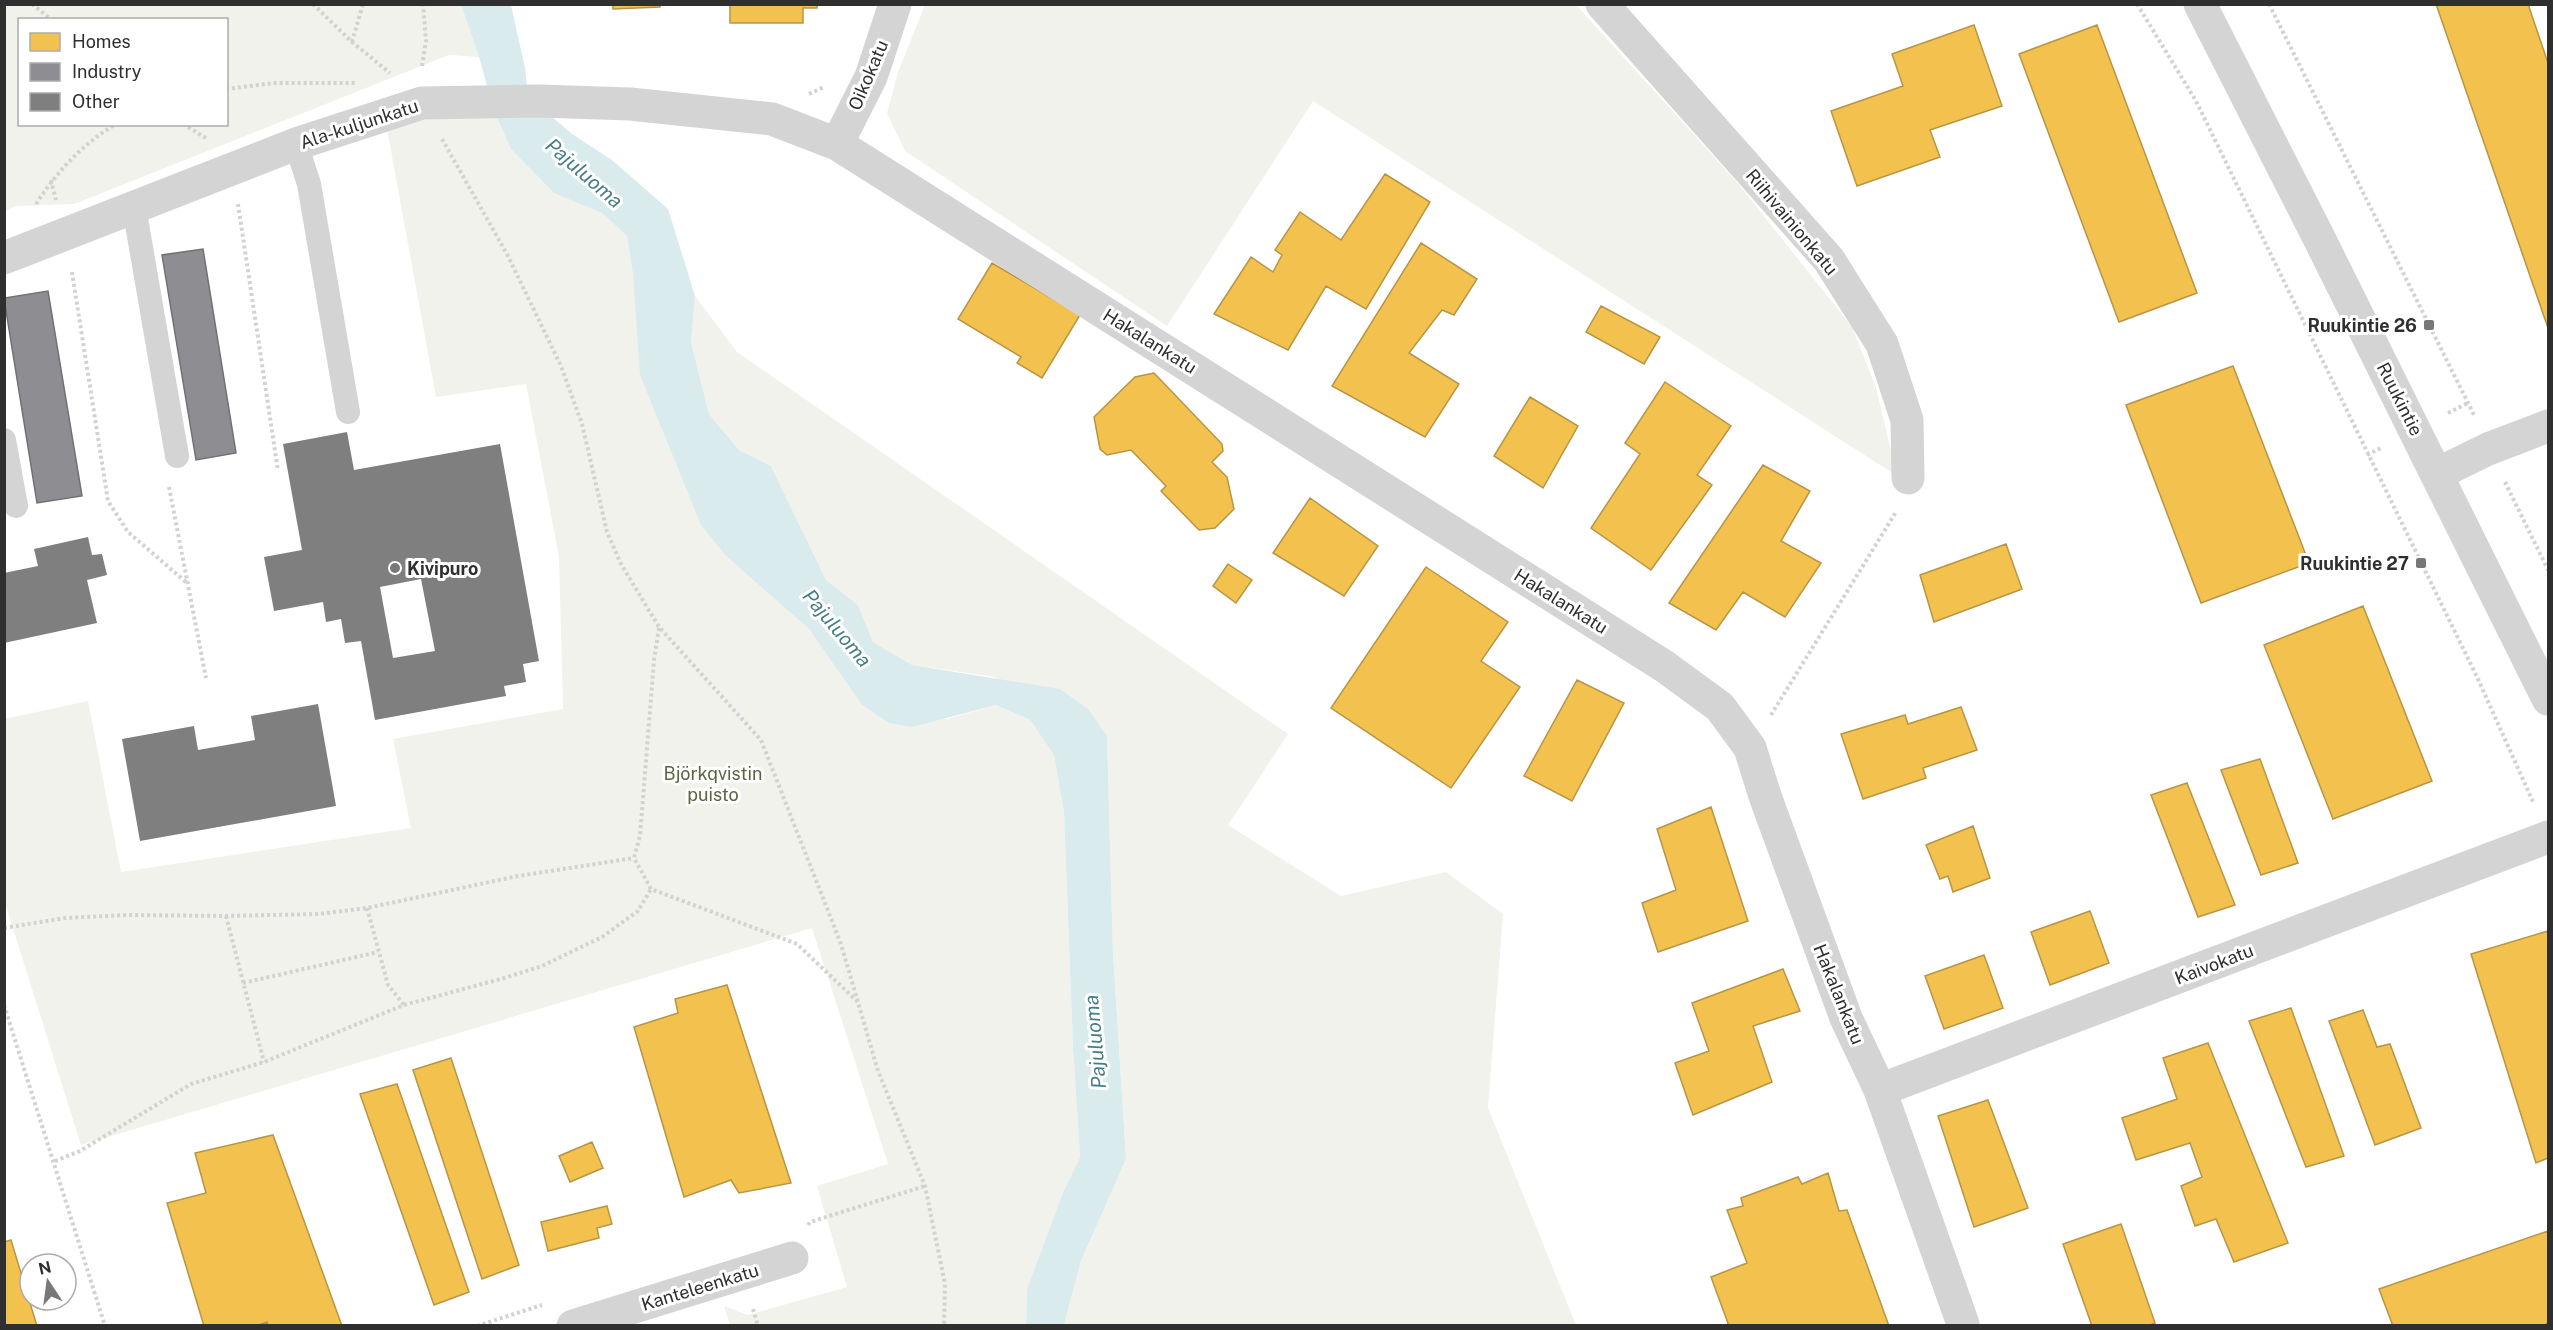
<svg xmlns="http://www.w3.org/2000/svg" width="2553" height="1330" font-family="'Public Sans',sans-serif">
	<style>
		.green { fill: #f1f2eb; fill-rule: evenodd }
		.water { fill: #daebee }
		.homes { fill: #f2c14e; stroke: #b89545; stroke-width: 1.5 }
		.industry { fill: #8d8d92; stroke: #717174; stroke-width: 1.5 }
		.building { fill: #7f7f7f; fill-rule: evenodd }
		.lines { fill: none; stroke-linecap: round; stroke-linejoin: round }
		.path { stroke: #d2d2d2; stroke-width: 4; stroke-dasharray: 3 3; stroke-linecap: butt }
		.service { stroke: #d4d4d4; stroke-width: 24 }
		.minor { stroke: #d4d4d4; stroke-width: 33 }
		.tertiary { stroke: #d4d4d4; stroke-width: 33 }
		.poi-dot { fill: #787878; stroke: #fff; stroke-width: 2 }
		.labels { text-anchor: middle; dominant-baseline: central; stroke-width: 6; stroke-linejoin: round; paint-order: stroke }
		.street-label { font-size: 18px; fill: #2f2f2f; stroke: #fff }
		.poi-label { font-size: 18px; font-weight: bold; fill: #2f2f2f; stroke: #fff; text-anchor: end }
		.park-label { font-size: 18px; fill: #5b6641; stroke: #fff }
		.water-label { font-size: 20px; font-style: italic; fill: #467d88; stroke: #fff }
	</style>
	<rect width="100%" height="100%" fill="#fff"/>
	<!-- green -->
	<path class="green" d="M 5,5 L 461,5 L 479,57 L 449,55 L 74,204 L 16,206 L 5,211 ZM 20,20 L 226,20 L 226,124 L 20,124 Z
		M 925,5 L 1576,5 L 1736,181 L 1852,327 L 1876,388 L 1897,476 L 1313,101 L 1167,326 L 905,151 L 887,113 L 898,72 Z
		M 494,111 L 511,149 L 554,192 L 602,213 L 627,236 L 633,275 L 726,556 L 809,629 L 861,704 L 947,719 L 996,705 L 1030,720 L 1054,755 L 1064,813 L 1073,1048 L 1080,1157 L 1062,1195 L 1027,1289 L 1026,1325 L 730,1325 L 724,1306 L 748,1315 L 847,1287 L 817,1186 L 888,1164 L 812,928 L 81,1145 L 5,903 L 4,719 L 88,701 L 121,872 L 411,828 L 393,739 L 563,709 L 559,557 L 526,384 L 436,397 L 387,129 L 423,120 Z
		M 695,296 L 737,352 L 1288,734 L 1228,825 L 1341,896 L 1446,872 L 1503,914 L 1488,1108 L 1576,1325 L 1064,1325 L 1081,1261 L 1126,1159 L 1113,952 L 1107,736 L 994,677 L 912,665 L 873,642 L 858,605 L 826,580 L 771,466 L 739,450 L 709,414 L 691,342 Z"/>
	<!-- water -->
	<path class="water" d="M 461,5 L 511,5 L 525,68 L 528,96 L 572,134 L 612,160 L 668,209 L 695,296 L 691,342 L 709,414 L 739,450 L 771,466 L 826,580 L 858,605 L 873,642 L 912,665 L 1060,689 L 1088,709 L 1107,736 L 1113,952 L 1126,1159 L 1081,1261 L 1064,1325 L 1026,1325 L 1027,1289 L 1062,1195 L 1080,1157 L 1073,1048 L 1064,813 L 1054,755 L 1030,720 L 996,705 L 912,727 L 889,723 L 861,704 L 809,629 L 726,556 L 701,525 L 640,375 L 633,275 L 627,236 L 602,213 L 554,193 L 511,149 L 494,111 L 479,57 Z"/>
	<!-- homes -->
	<path class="homes" d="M 613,4 L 660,4 L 660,7 L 613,9 Z
		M 730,4 L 817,4 L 817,8 L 803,8 L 803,23 L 730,23 Z
		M 2436,4 L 2528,4 L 2548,63 L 2548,328 Z
		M 1974,25 L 2002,106 L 1930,130 L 1940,157 L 1857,186 L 1831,111 L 1903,86 L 1892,54 Z
		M 2097,25 L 2197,293 L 2119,322 L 2019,54 Z
		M 1385,174 L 1430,202 L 1366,309 L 1326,286 L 1288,350 L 1214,314 L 1251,257 L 1273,272 L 1282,255 L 1275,250 L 1300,212 L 1341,240 Z
		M 1421,243 L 1477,279 L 1454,315 L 1442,310 L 1409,353 L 1459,384 L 1425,437 L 1332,386 Z
		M 992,263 L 1080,315 L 1042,378 L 1017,363 L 1021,357 L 958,319 Z
		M 1601,306 L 1660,337 L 1644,364 L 1586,332 Z
		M 2233,366 L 2309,563 L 2201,603 L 2126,405 Z
		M 1154,373 L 1222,444 L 1223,451 L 1212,462 L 1227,477 L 1234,509 L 1215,528 L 1199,530 L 1161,491 L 1166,486 L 1131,450 L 1107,455 L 1100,449 L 1094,417 L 1135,377 Z
		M 1665,382 L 1731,426 L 1697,475 L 1712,485 L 1651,570 L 1591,528 L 1640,454 L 1625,443 Z
		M 1530,397 L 1578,426 L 1543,488 L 1494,456 Z
		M 1763,465 L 1810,491 L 1781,541 L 1821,563 L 1785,617 L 1743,592 L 1716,630 L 1669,603 Z
		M 1310,498 L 1378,546 L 1344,596 L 1273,553 Z
		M 2006,544 L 2022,589 L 1934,622 L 1920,575 Z
		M 1228,564 L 1252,580 L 1236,603 L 1213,586 Z
		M 1426,567 L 1508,622 L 1481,661 L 1520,687 L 1451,788 L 1331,708 Z
		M 2363,606 L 2432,781 L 2333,819 L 2264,645 Z
		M 1577,680 L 1624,703 L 1572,801 L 1524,776 Z
		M 1961,707 L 1977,750 L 1923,768 L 1926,778 L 1863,799 L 1841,734 L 1905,715 L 1908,724 Z
		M 2260,759 L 2298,863 L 2261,875 L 2221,770 Z
		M 2187,783 L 2235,905 L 2198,917 L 2151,795 Z
		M 1711,807 L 1748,921 L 1658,952 L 1642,903 L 1676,890 L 1657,829 Z
		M 1973,826 L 1990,878 L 1953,892 L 1948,876 L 1940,879 L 1926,845 Z
		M 2090,911 L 2109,963 L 2050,985 L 2031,932 Z
		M 2548,931 L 2548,1158 L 2536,1163 L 2471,954 Z
		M 1984,955 L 2003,1008 L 1944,1029 L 1925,976 Z
		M 1783,969 L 1800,1011 L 1753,1026 L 1772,1082 L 1693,1115 L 1675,1063 L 1709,1051 L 1692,1003 Z
		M 727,985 L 791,1183 L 739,1193 L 731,1180 L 684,1197 L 634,1027 L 678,1013 L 675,999 Z
		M 2291,1008 L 2344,1156 L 2306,1167 L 2249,1021 Z
		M 2363,1010 L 2377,1047 L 2390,1044 L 2421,1128 L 2375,1145 L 2329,1021 Z
		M 2208,1043 L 2288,1243 L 2234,1262 L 2216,1219 L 2195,1226 L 2181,1186 L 2202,1177 L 2190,1143 L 2136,1160 L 2122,1118 L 2177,1099 L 2163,1058 Z
		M 451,1058 L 519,1265 L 482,1279 L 413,1070 Z
		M 397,1084 L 469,1292 L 434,1305 L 360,1094 Z
		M 1988,1100 L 2028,1208 L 1974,1227 L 1938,1116 Z
		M 273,1135 L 342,1326 L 268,1326 L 267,1322 L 256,1326 L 204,1326 L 167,1203 L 206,1193 L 195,1153 Z
		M 592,1142 L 603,1168 L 570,1182 L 559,1156 Z
		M 1828,1173 L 1839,1211 L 1847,1210 L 1889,1326 L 1729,1326 L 1711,1277 L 1747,1263 L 1727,1210 L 1743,1206 L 1741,1198 L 1798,1177 L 1802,1184 Z
		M 607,1206 L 612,1224 L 597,1228 L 599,1238 L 548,1251 L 541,1222 Z
		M 2121,1224 L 2155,1323 L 2148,1326 L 2092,1326 L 2063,1244 Z
		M 2548,1231 L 2548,1323 L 2543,1326 L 2393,1326 L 2379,1289 Z
		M 11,1240 L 37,1326 L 4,1326 L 4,1242 Z"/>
	<!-- industry -->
	<path class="industry" d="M 203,249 L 236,453 L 196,460 L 162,255 Z
		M 48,291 L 82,496 L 37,503 L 4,298 Z"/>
	<!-- building -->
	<path class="building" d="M 347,432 L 354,470 L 500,444 L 539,661 L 523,664 L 526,682 L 504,686 L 506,696 L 375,720 L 361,641 L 345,643 L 341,619 L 326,622 L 323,602 L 274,611 L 264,557 L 302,550 L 283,444 ZM 421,579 L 435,651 L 393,658 L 380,587 Z
		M 88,537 L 92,555 L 102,554 L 107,575 L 87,580 L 97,623 L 4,643 L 4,573 L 38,566 L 34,549 Z
		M 318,704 L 336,806 L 140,841 L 122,739 L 194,726 L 198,750 L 255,740 L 251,716 Z"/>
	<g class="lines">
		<!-- path -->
		<path class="path" d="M 32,4 L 52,20
			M 313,4 L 352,42 L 390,73
			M 2137,4 L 2196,101 L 2477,677 L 2534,804
			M 2269,4 L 2474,415
			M 352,42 L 363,4
			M 422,66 L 426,41 L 423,4
			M 226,89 L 275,83 L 356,83
			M 809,94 L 824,87
			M 183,124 L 206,138
			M 442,139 L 508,256 L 561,366 L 582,424 L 607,532 L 621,564 L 659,627 L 761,740 L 841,944 L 878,1071 L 925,1186 L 945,1284 L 944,1326
			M 51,180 L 56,200
			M 36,204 C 57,172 82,144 116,124
			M 238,204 L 278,471
			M 72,272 L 108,501 L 128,532 L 187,583
			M 2448,413 L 2468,403
			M 2367,455 L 2383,447
			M 2505,482 L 2548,570
			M 169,487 L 206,678
			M 659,628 L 654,660 L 640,836 L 634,858 L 651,889 L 797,944 L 859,1003
			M 1771,715 L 1896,512
			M 367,908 L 388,985 L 404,1005
			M 226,916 L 264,1062
			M 4,928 L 65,918 L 127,915 L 226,916 L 318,914 L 367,908 L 518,876 L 634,858
			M 243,983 L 378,952
			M 4,1005 L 105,1326
			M 55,1161 L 80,1151 L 191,1084 L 264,1062 L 404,1005 L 501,979 L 542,966 L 602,937 L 638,911 L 651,889
			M 808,1225 L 810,1222 L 925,1186
			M 753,1309 L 758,1326
			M 477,1326 L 542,1305"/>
		<!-- service -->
		<path class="service" d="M 296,144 L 309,184 L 348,412
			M 134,207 L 177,456
			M 4,440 L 16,506"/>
		<!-- minor -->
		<path class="minor" d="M 1602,4 L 1829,260 L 1882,344 L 1907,420 L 1908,478
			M 837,144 L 871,77 L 895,4
			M 4,258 L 296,144 L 422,103 L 539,101 L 630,104 L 772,119 L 837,144 L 1664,666 L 1720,707 L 1750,748 L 1765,796 L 1846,1018 L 1880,1090 L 1963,1324
			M 2437,474 L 2488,449 L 2548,426
			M 1880,1090 L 2548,837
			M 573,1326 L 792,1258"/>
		<!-- tertiary -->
		<path class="tertiary" d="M 2200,4 L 2319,238 L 2548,699"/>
	</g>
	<!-- markers -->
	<g class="poi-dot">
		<rect x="2423" y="319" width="12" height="12" rx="3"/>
		<rect x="2415" y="557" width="12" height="12" rx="3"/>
		<circle cx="395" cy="568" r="6"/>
	</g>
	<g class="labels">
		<!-- street labels -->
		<g class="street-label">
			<text transform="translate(868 75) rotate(-67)">Oikokatu</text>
			<text transform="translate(359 124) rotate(-18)">Ala-kuljunkatu</text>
			<text transform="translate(1792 222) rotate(50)">Riihivainionkatu</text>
			<text transform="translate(1150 341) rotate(32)">Hakalankatu</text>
			<text transform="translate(2400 399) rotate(63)">Ruukintie</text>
			<text transform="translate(1561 601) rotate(32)">Hakalankatu</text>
			<text transform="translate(2214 964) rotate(-21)">Kaivokatu</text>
			<text transform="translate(1839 994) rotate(68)">Hakalankatu</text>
			<text transform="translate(700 1287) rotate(-17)">Kanteleenkatu</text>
		</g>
		<!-- poi labels -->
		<g class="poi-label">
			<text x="2417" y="325">Ruukintie 26</text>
			<text x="2409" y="563">Ruukintie 27</text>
			<text x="407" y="568" text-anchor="start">Kivipuro</text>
		</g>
		<!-- park labels -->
		<g class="park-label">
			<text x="713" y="773">Björkqvistin<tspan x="713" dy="21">puisto</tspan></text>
		</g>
		<!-- water labels -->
		<g class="water-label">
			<text transform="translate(584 173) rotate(41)">Pajuluoma</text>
			<text transform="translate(837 628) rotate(50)">Pajuluoma</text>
			<text transform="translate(1095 1042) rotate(-95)">Pajuluoma</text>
		</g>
	</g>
	<!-- border -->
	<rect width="2553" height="1330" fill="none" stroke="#2f2f2f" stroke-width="12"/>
	<!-- legend -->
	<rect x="18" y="18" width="210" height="108" fill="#ffffff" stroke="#acacac" stroke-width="1.5"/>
	<rect x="30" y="33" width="30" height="18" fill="#f2c14e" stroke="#acacac" stroke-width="1.5"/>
	<text x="72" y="48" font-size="18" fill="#2f2f2f">Homes</text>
	<rect x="30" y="63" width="30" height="18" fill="#8d8d92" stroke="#acacac" stroke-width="1.5"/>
	<text x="72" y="78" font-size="18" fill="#2f2f2f">Industry</text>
	<rect x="30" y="93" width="30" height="18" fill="#7f7f7f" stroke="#acacac" stroke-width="1.5"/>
	<text x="72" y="108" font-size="18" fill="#2f2f2f">Other</text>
	<!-- north arrow -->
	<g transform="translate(48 1282) rotate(347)"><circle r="28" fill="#ffffff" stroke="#acacac" stroke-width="1.5"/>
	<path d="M0-4.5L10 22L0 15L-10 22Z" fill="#787878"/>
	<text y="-9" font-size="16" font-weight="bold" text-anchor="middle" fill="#2f2f2f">N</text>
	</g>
</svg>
